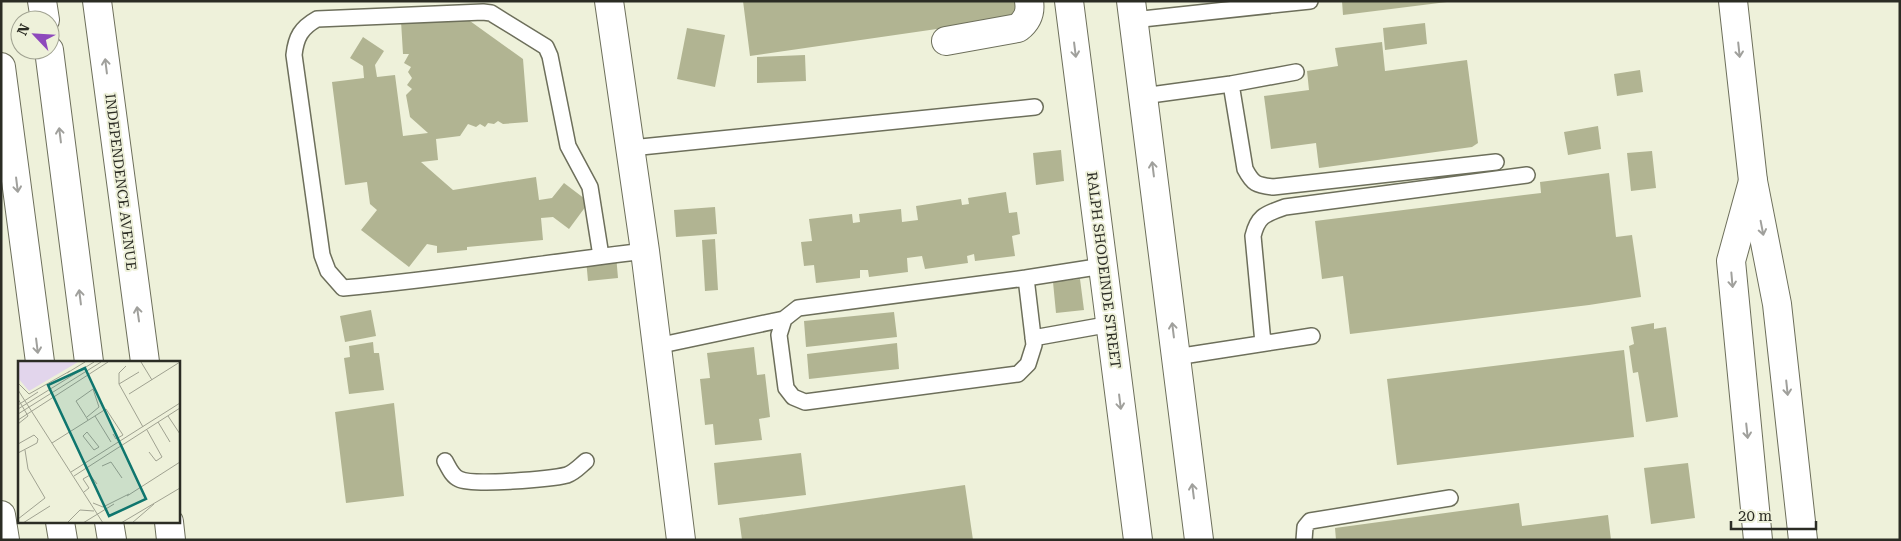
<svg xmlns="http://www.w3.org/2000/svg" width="1901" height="541" font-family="'Roboto Serif',serif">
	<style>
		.building { fill: #b1b492 }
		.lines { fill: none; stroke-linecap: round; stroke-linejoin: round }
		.service-casing { stroke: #6d6f5b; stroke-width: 18 }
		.minor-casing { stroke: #6d6f5b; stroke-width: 30 }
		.tertiary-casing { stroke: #6d6f5b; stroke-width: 30 }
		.secondary-casing { stroke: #6d6f5b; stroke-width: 30 }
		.primary-casing { stroke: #6d6f5b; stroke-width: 30 }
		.trunk-casing { stroke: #6d6f5b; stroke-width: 30 }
		.service { stroke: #fff; stroke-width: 15 }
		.minor { stroke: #fff; stroke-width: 28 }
		.tertiary { stroke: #fff; stroke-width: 28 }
		.secondary { stroke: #fff; stroke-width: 28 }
		.primary { stroke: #fff; stroke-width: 28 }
		.trunk { stroke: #fff; stroke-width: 28 }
		.oneway { stroke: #a0a09c }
		.labels { text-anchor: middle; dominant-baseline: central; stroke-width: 4; stroke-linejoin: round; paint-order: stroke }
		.street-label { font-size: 14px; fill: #2b2c24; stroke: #eef1da }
		.inset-road { fill: none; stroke: #a0a291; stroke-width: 1 }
		.view { fill: #0f766e; fill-opacity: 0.15; stroke: #0f766e; stroke-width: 2.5 }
		.inset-edge { fill: none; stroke: #2b2c24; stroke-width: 2.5 }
	</style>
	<rect width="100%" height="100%" fill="#eef1da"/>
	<!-- building -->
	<path class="building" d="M 743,1 L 1018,1 L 1020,17 L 750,56 Z
		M 1342,1 L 1447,1 L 1447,2 L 1343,15 Z
		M 463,16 L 523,59 L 528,122 L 503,124 L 498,121 L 494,124 L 488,123 L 485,127 L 480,124 L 476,127 L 468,124 L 460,136 L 436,139 L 438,160 L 421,162 L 453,190 L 536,177 L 539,200 L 552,198 L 564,183 L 589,202 L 569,229 L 553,217 L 541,218 L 543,240 L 467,247 L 467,250 L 437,253 L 437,246 L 427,244 L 409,267 L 361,230 L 377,210 L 370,204 L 367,182 L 345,185 L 332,82 L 364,78 L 363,66 L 350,58 L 363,37 L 384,51 L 375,65 L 377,77 L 395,75 L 403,136 L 428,133 L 410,117 L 406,95 L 412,89 L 407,85 L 412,78 L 408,72 L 411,67 L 404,63 L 409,54 L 403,54 L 401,21 Z
		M 1425,23 L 1427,44 L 1385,50 L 1383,28 Z
		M 687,28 L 725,35 L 715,87 L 677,79 Z
		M 1382,42 L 1385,71 L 1467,60 L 1478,143 L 1472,147 L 1319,168 L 1316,143 L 1271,149 L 1264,96 L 1309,90 L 1307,71 L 1338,66 L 1335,48 Z
		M 805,55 L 806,81 L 757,83 L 757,57 Z
		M 1640,70 L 1643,92 L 1617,96 L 1614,74 Z
		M 1598,126 L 1601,149 L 1568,155 L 1564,132 Z
		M 1061,150 L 1064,181 L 1036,185 L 1033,153 Z
		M 1652,151 L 1656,188 L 1631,191 L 1627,153 Z
		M 1609,173 L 1616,237 L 1632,235 L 1641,297 L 1589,305 L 1350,334 L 1343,276 L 1322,279 L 1315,221 L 1541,193 L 1540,182 Z
		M 1006,192 L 1009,213 L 1017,212 L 1020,234 L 1012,236 L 1015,256 L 975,261 L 974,254 L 967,256 L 968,263 L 925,269 L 922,256 L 907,258 L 908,272 L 869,277 L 868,270 L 860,270 L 860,278 L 816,283 L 814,265 L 804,266 L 801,242 L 812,241 L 809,219 L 852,214 L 853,223 L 860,222 L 859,214 L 901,209 L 902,222 L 918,220 L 916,206 L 961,199 L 962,205 L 969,204 L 968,198 Z
		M 715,207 L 717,234 L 676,237 L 674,210 Z
		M 715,239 L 718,290 L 705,291 L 702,240 Z
		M 616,255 L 618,278 L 588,281 L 586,259 Z
		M 1080,279 L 1084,310 L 1056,313 L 1053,282 Z
		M 371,310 L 376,336 L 345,342 L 340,316 Z
		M 894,312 L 897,337 L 806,347 L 804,321 Z
		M 1654,323 L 1654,329 L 1666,327 L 1678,417 L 1646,422 L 1638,372 L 1633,373 L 1629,346 L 1634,344 L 1631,327 Z
		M 373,342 L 374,353 L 379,353 L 384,390 L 349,394 L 344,358 L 350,357 L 349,346 Z
		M 897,343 L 899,369 L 809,379 L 807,354 Z
		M 754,347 L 757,375 L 765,374 L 770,417 L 759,419 L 762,440 L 715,445 L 713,424 L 705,425 L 700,379 L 710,378 L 707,353 Z
		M 1624,350 L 1634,437 L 1397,465 L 1387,379 Z
		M 394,403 L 404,496 L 346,503 L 335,412 Z
		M 801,453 L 806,495 L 718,505 L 714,463 Z
		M 1688,463 L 1695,518 L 1651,524 L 1644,468 Z
		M 965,485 L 973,540 L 742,540 L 739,518 Z
		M 1519,503 L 1522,526 L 1608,515 L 1611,540 L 1336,540 L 1335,528 Z"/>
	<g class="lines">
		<!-- service casing -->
		<g class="service-casing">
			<path id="service" d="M 1133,20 L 1310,1
				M 1231,84 L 1245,169 C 1253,184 1256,185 1273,187 L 1496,162
				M 1143,96 L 1231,84 L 1296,72
				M 631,148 L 1035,107
				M 601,256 L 590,187 L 568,146 L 550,56 L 546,47 L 491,13 L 483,12 L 317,19 C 301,28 296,37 294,55 L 322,255 L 328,271 L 343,288 C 444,279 544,263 645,251
				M 1026,278 L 1034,345 L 1028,364 L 1018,374 L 805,402 L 793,397 L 786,388 L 779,335 L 784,319 L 798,308 Z
				M 1026,278 L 1103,266
				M 1033,338 L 1111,324
				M 1263,343 L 1253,236 C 1258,215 1266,214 1285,207 L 1527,175
				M 657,346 L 784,319
				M 1176,357 L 1312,336
				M 445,461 C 449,468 452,476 459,479 C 473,486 551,479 567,475 C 575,472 580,466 586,461
				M 1304,540 L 1305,527 L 1310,521 L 1450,498"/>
		</g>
		<!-- minor casing -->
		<g class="minor-casing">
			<path id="minor" d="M 609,1 L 645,251 L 681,540
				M 946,41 L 1018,28 C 1027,21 1031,13 1029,1"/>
		</g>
		<!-- tertiary casing -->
		<g class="tertiary-casing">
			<path id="tertiary" d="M 1069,1 L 1138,540
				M 1131,1 L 1199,540"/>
		</g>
		<!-- secondary casing -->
		<g class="secondary-casing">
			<path id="secondary" d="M 42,1 L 45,20
				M 49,50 L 89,362
				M 1,67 L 40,362
				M 60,522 L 63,540
				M 109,522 L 112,540"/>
		</g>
		<!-- primary casing -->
		<g class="primary-casing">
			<path id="primary" d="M 97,1 L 145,362
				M 1733,1 L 1753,181 L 1777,304 L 1803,540
				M 1,515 L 5,540
				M 169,522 L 171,540"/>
		</g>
		<!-- trunk casing -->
		<g class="trunk-casing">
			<path id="trunk" d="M 1753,181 L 1731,261 L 1758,540"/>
		</g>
		<!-- service -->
		<use href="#service" class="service"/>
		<!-- minor -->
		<use href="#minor" class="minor"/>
		<!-- tertiary -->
		<use href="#tertiary" class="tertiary"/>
		<!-- secondary -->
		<use href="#secondary" class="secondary"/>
		<!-- primary -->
		<use href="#primary" class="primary"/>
		<!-- trunk -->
		<use href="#trunk" class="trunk"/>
	</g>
	<!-- one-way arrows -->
	<defs><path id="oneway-shaft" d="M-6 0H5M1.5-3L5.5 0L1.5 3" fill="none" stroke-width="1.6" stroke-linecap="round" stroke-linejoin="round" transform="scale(1.25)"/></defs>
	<g class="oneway">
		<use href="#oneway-shaft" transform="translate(1075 50) rotate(83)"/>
		<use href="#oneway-shaft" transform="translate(1739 50) rotate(84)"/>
		<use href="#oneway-shaft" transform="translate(106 66) rotate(-97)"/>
		<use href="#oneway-shaft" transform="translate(60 135) rotate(-97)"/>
		<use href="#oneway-shaft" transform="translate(1153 169) rotate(-97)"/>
		<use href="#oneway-shaft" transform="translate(17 185) rotate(83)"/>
		<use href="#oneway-shaft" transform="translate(1762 228) rotate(79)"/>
		<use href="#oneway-shaft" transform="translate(1732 280) rotate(85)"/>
		<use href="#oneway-shaft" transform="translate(80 297) rotate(-97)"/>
		<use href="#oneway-shaft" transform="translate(138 314) rotate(-98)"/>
		<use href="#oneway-shaft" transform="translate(1173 330) rotate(-97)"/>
		<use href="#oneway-shaft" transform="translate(37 346) rotate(83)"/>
		<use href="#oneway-shaft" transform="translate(1787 388) rotate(84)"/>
		<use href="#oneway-shaft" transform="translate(1120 402) rotate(83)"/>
		<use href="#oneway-shaft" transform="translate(1747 431) rotate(84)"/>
		<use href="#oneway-shaft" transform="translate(1193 491) rotate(-97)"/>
	</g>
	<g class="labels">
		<!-- street labels -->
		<g class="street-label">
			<text transform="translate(121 182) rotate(83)">INDEPENDENCE AVENUE</text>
			<text transform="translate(1104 270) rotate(83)">RALPH SHODEINDE STREET</text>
		</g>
	</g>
	<!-- overview -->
	<g transform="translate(18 361)">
		<rect width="162" height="162" fill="#eef1da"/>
		<path d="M 0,1 L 60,1 L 11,30 L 0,17 Z" fill="#e2d5ec"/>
		<path class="inset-road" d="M 123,1 L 134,19M 108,5 L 101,12 L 101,23 L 125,66M 49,12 L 67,1M 0,22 L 11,33 L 52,10M 101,23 L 121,11M 0,29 L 85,162M 111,33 L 162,1M 0,38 L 10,55 L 0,63M 0,44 L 20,31M 0,48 L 76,1M 0,53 L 83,1M 77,55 L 93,81M 150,55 L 162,73M 69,56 L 81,46 L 75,28 L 58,40 L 70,59M 0,59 L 90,1M 140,61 L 152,81M 129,69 L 144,96 L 138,100 L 131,91M 69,71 L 81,86 L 76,89 L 65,75 ZM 34,82 L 88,48 L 105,74 L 98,78 L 95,73M 0,83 L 16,74 L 20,78 L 19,82 L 0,92M 84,105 L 93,101 L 104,117M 53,111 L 162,42M 56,115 L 162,47M 66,131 L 71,127 L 65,118 L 72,114 L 79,123M 109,135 L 162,101M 75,142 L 85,146 L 111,133M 0,158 L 27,137 L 10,108 L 7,89M 5,162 L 32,145M 49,162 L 62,149 L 76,150M 65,162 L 96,143M 103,162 L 162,127M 114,162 L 136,143"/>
		<path class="view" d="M 67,7 L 128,138 L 91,155 L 30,24 Z"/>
		<rect width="162" height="162" class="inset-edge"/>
	</g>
	<!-- border -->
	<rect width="1901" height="541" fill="none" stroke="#2b2c24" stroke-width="5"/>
	<!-- north arrow -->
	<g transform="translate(35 35) rotate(295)"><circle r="24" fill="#eef1da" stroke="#a0a291"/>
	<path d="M0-4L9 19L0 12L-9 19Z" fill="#8e49bc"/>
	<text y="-8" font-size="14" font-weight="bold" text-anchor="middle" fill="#2b2c24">N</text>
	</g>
	<!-- scale -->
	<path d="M1731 521v8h85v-8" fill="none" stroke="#2b2c24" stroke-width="2.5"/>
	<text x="1738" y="521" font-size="15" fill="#2b2c24" stroke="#eef1da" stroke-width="4" paint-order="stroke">20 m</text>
</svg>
